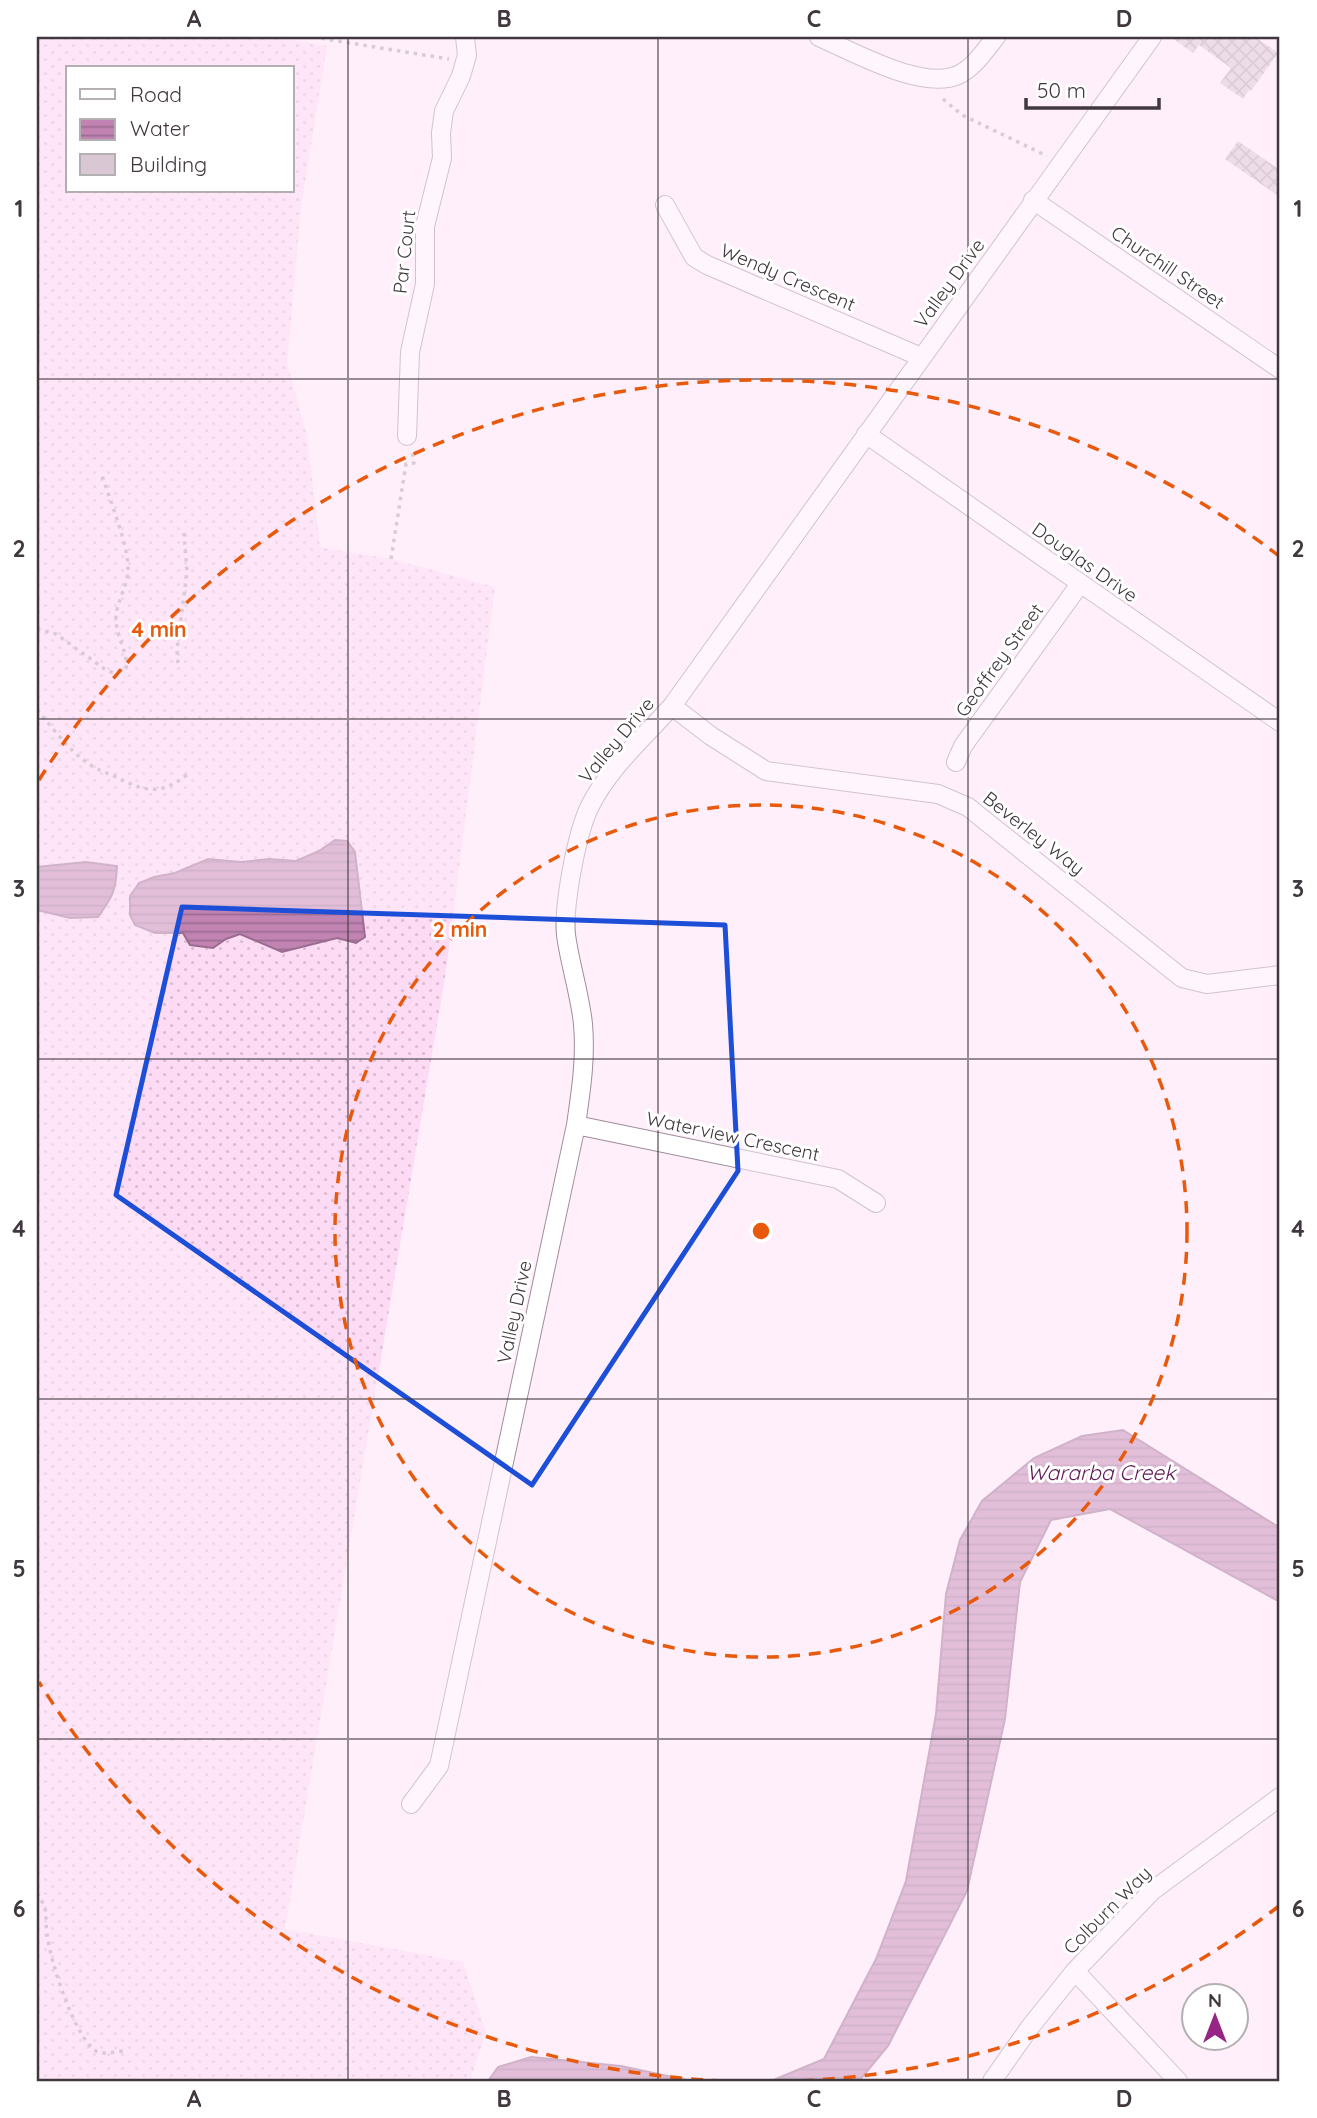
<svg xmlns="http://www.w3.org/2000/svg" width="1317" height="2118" font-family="Quicksand,sans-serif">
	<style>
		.grass { fill: url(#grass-dots); fill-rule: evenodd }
		.water { fill: url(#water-rules); stroke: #9a6c8f; stroke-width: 2 }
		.building { fill: url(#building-cross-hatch) }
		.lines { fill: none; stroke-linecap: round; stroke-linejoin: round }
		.street-casing { stroke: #9e8d9a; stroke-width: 20 }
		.path { stroke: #ada1aa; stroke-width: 3.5; stroke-dasharray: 3.5 5; stroke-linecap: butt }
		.street { stroke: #fff; stroke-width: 18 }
		.marked { fill: none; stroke: #1d4ed8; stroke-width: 5; stroke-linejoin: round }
		.grid { fill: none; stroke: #40383e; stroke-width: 2; stroke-opacity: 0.55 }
		.ring { fill: none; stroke: #e8590c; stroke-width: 3.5; stroke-dasharray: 12 9 }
		.labels { text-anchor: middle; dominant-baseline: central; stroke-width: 6; stroke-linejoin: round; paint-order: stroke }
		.street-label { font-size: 19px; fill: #40383e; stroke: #fff }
		.water-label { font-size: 21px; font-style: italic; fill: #611956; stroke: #fff }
		.centre { fill: #e8590c; stroke: #fff; stroke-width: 3.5 }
		.ring-label { font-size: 21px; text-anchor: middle; font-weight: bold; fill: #e8590c; stroke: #fff; stroke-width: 6; stroke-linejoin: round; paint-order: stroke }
		.neatline { fill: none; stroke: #40383e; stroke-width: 2.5 }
		.grid-label { font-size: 23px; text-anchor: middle; font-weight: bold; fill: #40383e }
	</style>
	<defs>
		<pattern id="grass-dots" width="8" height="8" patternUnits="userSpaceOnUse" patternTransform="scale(1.75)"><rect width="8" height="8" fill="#fedbf5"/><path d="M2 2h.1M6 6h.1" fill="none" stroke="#dbbdd3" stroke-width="1.8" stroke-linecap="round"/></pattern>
		<pattern id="water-rules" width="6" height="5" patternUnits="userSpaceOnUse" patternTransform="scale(1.75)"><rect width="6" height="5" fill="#c083b2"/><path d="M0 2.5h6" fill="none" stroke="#9d6c92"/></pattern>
		<pattern id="building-cross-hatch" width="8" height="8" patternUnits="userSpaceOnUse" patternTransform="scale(1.75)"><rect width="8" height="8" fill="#d9c7d4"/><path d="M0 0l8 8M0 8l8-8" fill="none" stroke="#b1a3ad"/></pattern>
	</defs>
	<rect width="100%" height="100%" fill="#feeffa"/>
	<!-- grass -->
	<path class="grass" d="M 37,37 L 273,37 L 327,46 L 301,207 L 287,363 L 307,436 L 320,547 L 391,559 L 495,587 L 446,971 L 285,1929 L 463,1962 L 486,2032 L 470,2081 L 37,2081 ZM 68,68 L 292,68 L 292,191 L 68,191 Z"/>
	<!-- water -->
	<path class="water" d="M 335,840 L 347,841 L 355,852 L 365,937 L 356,943 L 337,938 L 282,952 L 240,934 L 226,939 L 213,948 L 190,945 L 183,933 L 155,933 L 135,925 L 130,915 L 130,896 L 139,883 L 154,877 L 175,873 L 208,859 L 241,862 L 269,859 L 296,861 L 319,851 Z
		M 86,862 L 117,866 C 116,892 112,897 98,917 L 70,918 L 37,910 L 37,867 Z
		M 1123,1430 L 1280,1528 L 1280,1602 L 1110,1509 L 1051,1520 L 1020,1582 L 1005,1719 L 967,1891 L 888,2046 L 859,2081 L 771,2081 L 824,2059 L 876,1959 L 906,1881 L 936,1714 L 946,1594 L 960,1540 L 982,1501 L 1034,1458 L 1082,1436 Z
		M 531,2057 L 621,2066 L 691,2081 L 488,2081 L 498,2067 Z"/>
	<!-- building -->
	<path class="building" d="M 1171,37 L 1255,37 L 1278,53 L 1251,91 L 1250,89 L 1243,99 L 1220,83 L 1231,68 L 1199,45 L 1193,53 Z
		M 1238,141 L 1280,170 L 1280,197 L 1225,159 Z"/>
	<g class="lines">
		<!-- street casing -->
		<g class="street-casing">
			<path id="street" d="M 819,37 C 854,52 922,91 958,75 C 974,68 985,50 996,37
				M 1033,200 L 1280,369
				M 665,205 L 694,257 L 707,265 L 921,357
				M 866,434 L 1280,722
				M 407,436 L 410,352 L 425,284 L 425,226 L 442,158 L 441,133 L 444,111 L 461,76 L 467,55 L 465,37
				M 672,706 L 711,736 L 766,771 L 938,794 L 968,807 L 1182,978 L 1207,984 L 1280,975
				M 956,762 L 963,746 L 1080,584
				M 576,1125 L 838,1179 L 876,1203
				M 411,1804 L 439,1766 L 576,1125 C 581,1090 586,1059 583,1024 C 580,994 570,965 566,935 C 563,906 577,830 591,804 C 610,767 644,737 672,706 L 1152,37
				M 1075,1971 L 1178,2081
				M 992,2081 L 1030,2027 L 1075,1971 L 1152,1891 L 1280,1797"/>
		</g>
		<!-- path -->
		<path class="path" d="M 313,37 L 449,59
			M 943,99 L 962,115 L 1047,156
			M 391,559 L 406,464 L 414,463 L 412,451
			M 37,629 L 56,634 L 106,670 L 114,673 L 126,668 C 128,652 117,638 116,621 C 115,603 128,587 128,569 C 129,547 109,498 102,475
			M 178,663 L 177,650 L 187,572 L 184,533
			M 37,710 C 52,727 67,748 85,761 C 93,768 104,772 114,776 C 144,791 159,797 188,774
			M 37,1893 C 50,1913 44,1913 47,1933 C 49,1958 75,2039 96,2051 C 105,2055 114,2052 123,2051"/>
		<!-- street -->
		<use href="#street" class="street"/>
	</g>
	<!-- marked area -->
	<path d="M0 0H1317V2118H0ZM 182,907 L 725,925 L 738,1171 L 532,1485 L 116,1195 Z" fill="#feeffa" fill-opacity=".55" fill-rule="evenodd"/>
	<path class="marked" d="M 182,907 L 725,925 L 738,1171 L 532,1485 L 116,1195 Z"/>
	<!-- grid -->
	<path class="grid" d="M 348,37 L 348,2081M 658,37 L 658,2081M 968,37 L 968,2081M 37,379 L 1280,379M 37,719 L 1280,719M 37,1059 L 1280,1059M 37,1399 L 1280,1399M 37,1739 L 1280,1739"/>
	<!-- distance rings -->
	<g class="ring">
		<circle cx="761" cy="1231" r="426"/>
		<path d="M1279 1906A851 851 0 0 1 798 2081M724 2081A851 851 0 0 1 39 1682M39 780A851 851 0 0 1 1279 556"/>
	</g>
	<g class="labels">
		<!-- street labels -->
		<g class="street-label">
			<text transform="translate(404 252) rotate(-84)">Par Court</text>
			<text transform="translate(1168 267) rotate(34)">Churchill Street</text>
			<text transform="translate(788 277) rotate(23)">Wendy Crescent</text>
			<text transform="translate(949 283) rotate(-54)">Valley Drive</text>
			<text transform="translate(1085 562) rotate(35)">Douglas Drive</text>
			<text transform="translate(999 660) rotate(-54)">Geoffrey Street</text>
			<text transform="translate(616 740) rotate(-50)">Valley Drive</text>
			<text transform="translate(1034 833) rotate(38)">Beverley Way</text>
			<text transform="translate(733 1136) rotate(12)">Waterview Crescent</text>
			<text transform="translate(514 1312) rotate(-78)">Valley Drive</text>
			<text transform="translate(1107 1910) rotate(-45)">Colburn Way</text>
		</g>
		<!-- water labels -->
		<g class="water-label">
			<text x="1101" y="1472">Wararba Creek</text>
		</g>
	</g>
	<circle cx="761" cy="1231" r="10" class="centre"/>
	<g class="ring-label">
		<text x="159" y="637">4 min</text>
		<text x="460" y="937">2 min</text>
	</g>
	<!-- border -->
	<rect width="1317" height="2118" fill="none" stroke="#ffffff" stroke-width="77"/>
	<!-- legend -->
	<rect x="66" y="66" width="228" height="126" fill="#ffffff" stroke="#b3afb2" stroke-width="2"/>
	<rect x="80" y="89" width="35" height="10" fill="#ffffff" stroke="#b3afb2" stroke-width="2"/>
	<text x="130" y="102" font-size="21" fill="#40383e">Road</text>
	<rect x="80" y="119" width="35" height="21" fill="url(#water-rules)" stroke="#b3afb2" stroke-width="2"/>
	<text x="130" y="136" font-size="21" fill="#40383e">Water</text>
	<rect x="80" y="154" width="35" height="21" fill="#d9c7d4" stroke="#b3afb2" stroke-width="2"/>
	<text x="130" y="172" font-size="21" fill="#40383e">Building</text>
	<!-- north arrow -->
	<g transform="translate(1215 2017)"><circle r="33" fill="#ffffff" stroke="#b3afb2" stroke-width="2"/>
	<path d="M0-5L12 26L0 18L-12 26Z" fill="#962585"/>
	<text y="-10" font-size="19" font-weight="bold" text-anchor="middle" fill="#40383e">N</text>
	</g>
	<!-- scale -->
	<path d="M1026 98v10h133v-10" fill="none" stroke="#40383e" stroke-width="3.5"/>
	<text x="1037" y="98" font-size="21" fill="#40383e" stroke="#ffffff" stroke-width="5" paint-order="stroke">50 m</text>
	<rect x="38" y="38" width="1240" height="2042" class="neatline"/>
	<g class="grid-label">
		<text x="194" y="27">A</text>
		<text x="504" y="27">B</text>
		<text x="814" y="27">C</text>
		<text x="1124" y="27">D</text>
		<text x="19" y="217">1</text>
		<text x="1298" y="217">1</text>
		<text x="19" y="557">2</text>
		<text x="1298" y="557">2</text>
		<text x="19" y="897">3</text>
		<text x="1298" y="897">3</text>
		<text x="19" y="1237">4</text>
		<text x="1298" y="1237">4</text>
		<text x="19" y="1577">5</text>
		<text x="1298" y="1577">5</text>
		<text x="19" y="1917">6</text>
		<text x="1298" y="1917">6</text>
		<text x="194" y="2107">A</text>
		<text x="504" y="2107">B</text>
		<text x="814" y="2107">C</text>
		<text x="1124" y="2107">D</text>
	</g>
</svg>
